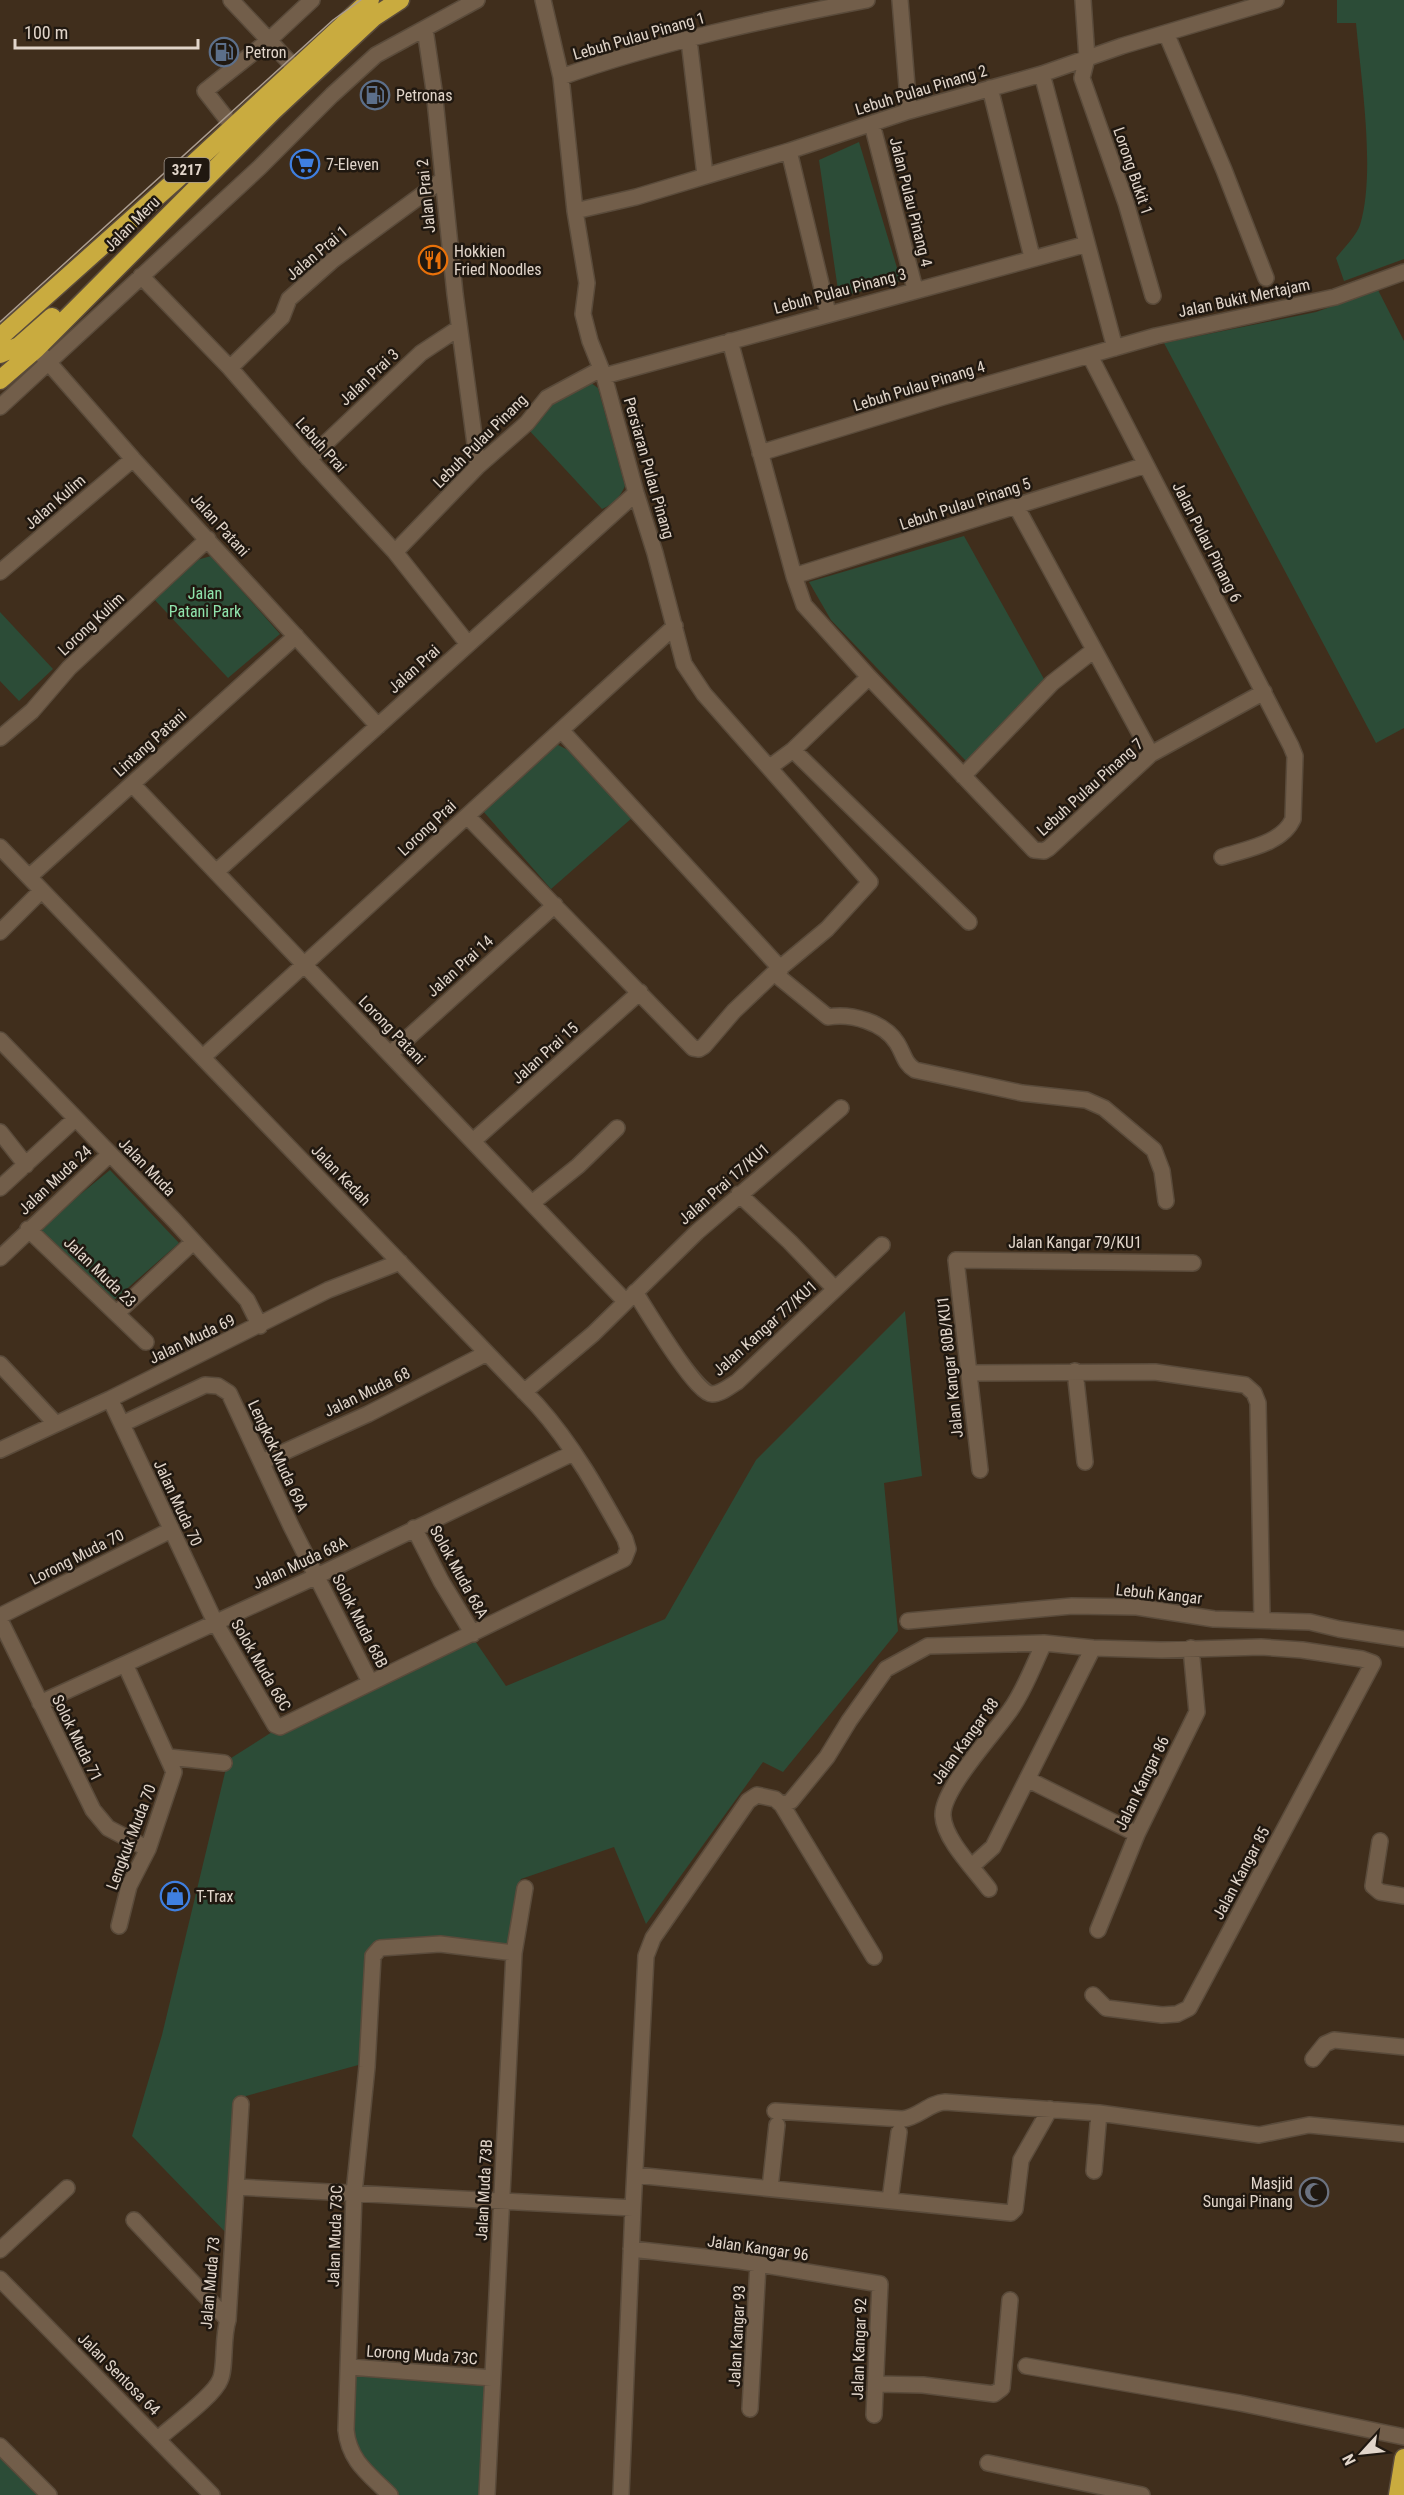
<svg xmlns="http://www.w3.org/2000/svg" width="1404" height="2495" font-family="'Roboto Condensed',sans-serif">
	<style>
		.green { fill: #2c4c37 }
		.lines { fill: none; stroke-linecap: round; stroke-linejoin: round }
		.minor-casing { stroke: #5a4b3b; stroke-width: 18 }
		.highway-casing { stroke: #5a4b3b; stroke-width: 21 }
		.minor { stroke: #725e4a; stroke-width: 15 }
		.highway { stroke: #c9ab3f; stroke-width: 18 }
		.tram { stroke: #ab9d90; stroke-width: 1.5 }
		.labels { text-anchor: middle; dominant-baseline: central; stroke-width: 5; stroke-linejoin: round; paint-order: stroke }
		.shield { fill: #201810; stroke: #a79c92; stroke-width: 1.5 }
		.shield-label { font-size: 15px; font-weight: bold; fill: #e1d5ca }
		.street-label { font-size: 16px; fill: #e1d5ca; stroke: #201810 }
		.poi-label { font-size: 16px; fill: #e1d5ca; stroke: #201810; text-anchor: start }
		.park-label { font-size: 16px; fill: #8fe3ac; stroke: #201810 }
	</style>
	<rect width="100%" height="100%" fill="#402e1c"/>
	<!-- green -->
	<path class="green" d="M 1337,0 L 1404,0 L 1404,259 L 1344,281 L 1336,258 C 1343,249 1356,236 1360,225 C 1376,173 1361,79 1356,23 L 1337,23 Z
		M 859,142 L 901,281 L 839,297 L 819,160 Z
		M 1378,290 L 1404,341 L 1404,728 L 1376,743 L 1164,343 L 1316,312 Z
		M 583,383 L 591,383 L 598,388 L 625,486 C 620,497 614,504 602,509 L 527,428 L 548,406 Z
		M 964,536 L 1044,679 L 966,761 L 831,620 L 809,582 Z
		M 211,556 L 280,634 L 228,678 L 153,598 L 197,560 Z
		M 0,612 L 53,669 L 19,701 L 0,681 Z
		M 554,743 L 572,752 L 632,818 L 551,889 L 483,811 Z
		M 110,1170 L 179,1243 L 113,1301 L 38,1229 Z
		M 905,1311 L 922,1476 L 884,1483 L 898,1631 L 783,1772 L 763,1762 L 646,1924 L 614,1847 L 521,1879 L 519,1883 L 511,1946 L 381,1946 L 362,2064 L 239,2098 L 232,2239 L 132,2136 L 162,2035 L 228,1760 L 272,1732 L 471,1635 L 506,1686 L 665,1619 L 756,1460 Z
		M 350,2367 L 492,2378 L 487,2495 L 390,2495 L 348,2447 Z
		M 0,2456 L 40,2495 L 0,2495 Z"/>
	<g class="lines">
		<!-- minor casing -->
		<g class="minor-casing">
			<path id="minor" d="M 231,0 L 295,68
				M 900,0 L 909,111
				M 1083,0 L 1087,58 L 1082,78 L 1126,203 L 1153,296
				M 425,29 L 434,90 L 455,294 L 478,466
				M 1166,33 L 1224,170 L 1266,278
				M 689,40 L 705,175
				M 1042,74 L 1115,348
				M 561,77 C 660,42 764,20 867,0
				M 990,88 L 1032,257
				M 872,124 L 915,289
				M 233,127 L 205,91 L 268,41 L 312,0
				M 789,151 L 828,313
				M 575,211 L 636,197 L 789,151 L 909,111 L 1042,74 L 1122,46 L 1276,0
				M 141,276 L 230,368 L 309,459 L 395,552 L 468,644
				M 730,341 L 794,576 L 804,605 L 869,677 L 1034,850 L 1044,851 L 1049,848 L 1151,754 L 1264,692
				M 42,355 L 133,459 L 378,726
				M 1090,356 L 1291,746 L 1295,756 L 1293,819 C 1282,844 1246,849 1222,857
				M 230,368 L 282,317 L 289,299 L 333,260 L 442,180
				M 604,376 L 1087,244
				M 0,407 L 260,167 L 332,95 L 376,55 L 477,0
				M 760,453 L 943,397 L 1156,336 L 1335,297 L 1404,272
				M 309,459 L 421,353 L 459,328
				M 1016,506 L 1151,754
				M 395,552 L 478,466 L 527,423 L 547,398 L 601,369
				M 0,572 L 133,459
				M 794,576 L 1146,465
				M 561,730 L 781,969
				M 0,738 L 32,711 L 69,668 L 208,539
				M 793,750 L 969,922
				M 770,767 L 793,750 L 869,677
				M 963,776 L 1052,683 L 1094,650
				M 132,784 L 625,1301
				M 467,816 L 693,1048 L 699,1049 L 704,1046 L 734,1011 L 774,973 L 827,929 L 870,882 L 704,694 L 684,664 L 655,553 L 636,493 L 604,376 L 590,341 L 583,314 L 587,283 L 575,211 L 561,77 L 543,0
				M 0,847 L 537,1405 C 573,1445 599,1492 625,1539 L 628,1549 L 624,1559 L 280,1727 L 275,1725 L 215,1622 L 110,1399
				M 216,872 L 636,493
				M 29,877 L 296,636
				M 0,932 L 41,891
				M 774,973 L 828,1017 C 851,1013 884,1022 897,1043 C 904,1054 904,1063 915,1070 L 1022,1093 L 1086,1100 L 1104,1108 L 1154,1150 L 1162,1171 L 1166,1201
				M 0,1040 L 175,1221 L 247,1300 L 260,1326
				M 390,1054 L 555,905
				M 203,1057 L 675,626
				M 0,1132 L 26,1165
				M 473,1141 L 640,992
				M 0,1188 L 75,1119
				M 739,1194 L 790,1242 L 835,1289
				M 532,1203 L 578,1166 L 617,1128
				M 28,1229 L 146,1342
				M 0,1258 L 110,1154
				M 635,1292 C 646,1309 696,1394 712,1394 C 721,1394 730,1386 737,1382 L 882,1245
				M 117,1313 L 192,1243
				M 0,1364 L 56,1424
				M 1075,1371 L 1085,1462
				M 970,1373 L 1155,1372 L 1245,1385 L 1254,1393 L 1258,1403 L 1262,1619
				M 524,1392 L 593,1334 L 697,1232 L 841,1108
				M 122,1424 L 205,1385 L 218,1386 L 229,1393 L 291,1526 L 370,1682
				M 0,1450 L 110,1399 L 328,1290 L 400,1262
				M 262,1462 L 368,1414 L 487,1353
				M 980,1470 L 956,1260 L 1193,1263
				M 414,1528 L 441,1581 L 473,1634
				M 0,1616 L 171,1530
				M 0,1620 L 93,1810 L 108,1828 L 148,1849
				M 908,1621 L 1072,1606 L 1137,1607 L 1214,1619 L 1310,1622 L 1339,1629 L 1404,1639
				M 40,1703 L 317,1576 L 573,1453
				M 169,1757 L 224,1763
				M 1027,1779 L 1137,1834
				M 782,1805 L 874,1957
				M 1380,1841 L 1373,1886 L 1380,1892 L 1404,1896
				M 972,1866 L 993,1847 L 1093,1648
				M 989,1889 C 975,1870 944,1839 943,1816 C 941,1790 995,1733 1011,1709 C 1025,1689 1034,1664 1044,1643
				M 119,1926 L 129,1886 L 148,1849 L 174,1772 L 125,1664
				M 1098,1930 L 1137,1834 L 1197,1712 L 1191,1648
				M 1093,1995 L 1106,2008 L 1162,2015 L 1177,2014 L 1189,2008 L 1373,1663
				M 1313,2059 L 1325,2044 L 1334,2040 L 1404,2047
				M 775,2111 L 903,2119 C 919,2117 929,2103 945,2102 L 1099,2113 L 1259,2135 L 1309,2125 L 1404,2134
				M 1094,2171 L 1099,2113
				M 635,2175 L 1011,2213 L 1015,2209 L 1021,2160 L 1050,2109
				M 237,2187 L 633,2208
				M 770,2188 L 777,2125
				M 890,2200 L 899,2132
				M 134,2220 L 228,2320
				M 631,2249 L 740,2261 L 880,2284 L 874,2415
				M 0,2250 L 67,2188
				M 0,2279 L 212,2495
				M 1026,2366 L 1240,2403 L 1404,2437
				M 350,2367 L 492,2378
				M 877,2384 L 923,2385 L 994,2394 L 1002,2388 L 1010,2300
				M 750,2409 L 758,2265
				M 158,2439 C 172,2426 214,2396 220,2380 C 226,2368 222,2338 228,2320 L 241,2104
				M 0,2446 L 49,2495
				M 988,2463 L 1142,2495
				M 390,2495 C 369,2474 349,2461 346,2430 L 354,2193 L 367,2067 L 373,1956 L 380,1948 L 440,1944 L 514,1953
				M 487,2495 L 514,1953 L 525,1888
				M 621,2495 L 633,2208 L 646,1956 L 653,1938 L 748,1801 L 757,1795 L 775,1799 L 782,1805 L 791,1801 L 827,1757 L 849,1721 L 886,1669 L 928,1646 L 1044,1643 L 1093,1648 L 1161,1650 L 1261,1647 L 1302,1650 L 1362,1659 L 1373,1663"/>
		</g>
		<!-- highway casing -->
		<g class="highway-casing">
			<path id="highway" d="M 0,337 L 178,178 L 370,0
				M 0,354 L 19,346 L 52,317
				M 0,380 L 36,349 L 273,111 L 374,17 L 400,0
				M 1398,2495 L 1404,2458"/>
		</g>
		<!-- minor -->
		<use href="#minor" class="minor"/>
		<!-- highway -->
		<use href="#highway" class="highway"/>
		<!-- tram -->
		<path class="tram" d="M 0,322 L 333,20 L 361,0"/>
	</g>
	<!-- icons -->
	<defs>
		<g id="fuel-ring" transform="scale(1.5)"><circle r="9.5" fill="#201810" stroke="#5c6f8a" stroke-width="1.5"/><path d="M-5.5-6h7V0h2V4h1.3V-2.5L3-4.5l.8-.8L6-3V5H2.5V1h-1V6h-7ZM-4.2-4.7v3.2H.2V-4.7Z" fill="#5c6f8a"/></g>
		<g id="supermarket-ring" transform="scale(1.5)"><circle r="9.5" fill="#201810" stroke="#3f7fe0" stroke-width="1.5"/><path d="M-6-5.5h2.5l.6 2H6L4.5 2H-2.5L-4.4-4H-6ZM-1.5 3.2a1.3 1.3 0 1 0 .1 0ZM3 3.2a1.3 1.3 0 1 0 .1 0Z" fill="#3f7fe0"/></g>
		<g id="restaurant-ring" transform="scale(1.5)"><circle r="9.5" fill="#201810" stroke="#e8710a" stroke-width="1.5"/><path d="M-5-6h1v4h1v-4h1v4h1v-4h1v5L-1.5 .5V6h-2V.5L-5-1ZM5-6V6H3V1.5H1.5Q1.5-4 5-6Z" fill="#e8710a"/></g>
		<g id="shop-ring" transform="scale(1.5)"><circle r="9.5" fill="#201810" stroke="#3f7fe0" stroke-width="1.5"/><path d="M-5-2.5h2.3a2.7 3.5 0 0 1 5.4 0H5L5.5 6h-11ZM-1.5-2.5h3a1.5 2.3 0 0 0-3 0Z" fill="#3f7fe0"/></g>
		<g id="mosque-ring" transform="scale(1.5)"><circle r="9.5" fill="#201810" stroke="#6b7280" stroke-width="1.5"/><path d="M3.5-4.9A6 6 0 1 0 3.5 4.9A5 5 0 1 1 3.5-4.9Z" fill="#6b7280"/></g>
	</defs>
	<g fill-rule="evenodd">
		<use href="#fuel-ring" x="224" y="52"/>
		<use href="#fuel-ring" x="375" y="95"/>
		<use href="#supermarket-ring" x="305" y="164"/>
		<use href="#restaurant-ring" x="433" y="260"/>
		<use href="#shop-ring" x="175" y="1896"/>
		<use href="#mosque-ring" x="1314" y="2192"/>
	</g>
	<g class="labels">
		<!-- shield labels -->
		<rect class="shield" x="164.5" y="158" width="45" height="24" rx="4.5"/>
		<g class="shield-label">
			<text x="187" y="170">3217</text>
		</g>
		<!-- street labels -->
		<g class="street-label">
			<text transform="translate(639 36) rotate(-16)">Lebuh Pulau Pinang 1</text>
			<text transform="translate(921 90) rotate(-17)">Lebuh Pulau Pinang 2</text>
			<text transform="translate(1133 171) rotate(71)">Lorong Bukit 1</text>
			<text transform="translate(426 196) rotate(-96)">Jalan Prai 2</text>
			<text transform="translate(911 202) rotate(76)">Jalan Pulau Pinang 4</text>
			<text transform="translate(132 224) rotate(-45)">Jalan Meru</text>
			<text transform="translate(317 253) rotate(-40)">Jalan Prai 1</text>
			<text transform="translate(840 291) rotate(-15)">Lebuh Pulau Pinang 3</text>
			<text transform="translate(1244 298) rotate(-12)">Jalan Bukit Mertajam</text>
			<text transform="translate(369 377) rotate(-43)">Jalan Prai 3</text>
			<text transform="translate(919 386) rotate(-17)">Lebuh Pulau Pinang 4</text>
			<text transform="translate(480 441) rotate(-45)">Lebuh Pulau Pinang</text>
			<text transform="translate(321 445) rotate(48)">Lebuh Prai</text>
			<text transform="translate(649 468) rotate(74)">Persiaran Pulau Pinang</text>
			<text transform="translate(55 502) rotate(-41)">Jalan Kulim</text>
			<text transform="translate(965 504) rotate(-18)">Lebuh Pulau Pinang 5</text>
			<text transform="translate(220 525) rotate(48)">Jalan Patani</text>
			<text transform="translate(1207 542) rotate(63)">Jalan Pulau Pinang 6</text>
			<text transform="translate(91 624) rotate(-43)">Lorong Kulim</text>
			<text transform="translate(414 669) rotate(-42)">Jalan Prai</text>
			<text transform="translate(150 743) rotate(-42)">Lintang Patani</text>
			<text transform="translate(1090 787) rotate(-42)">Lebuh Pulau Pinang 7</text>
			<text transform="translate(427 828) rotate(-43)">Lorong Prai</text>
			<text transform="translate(460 966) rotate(-42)">Jalan Prai 14</text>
			<text transform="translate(392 1030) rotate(46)">Lorong Patani</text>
			<text transform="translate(545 1053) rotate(-42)">Jalan Prai 15</text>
			<text transform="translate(147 1167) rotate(46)">Jalan Muda</text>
			<text transform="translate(341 1175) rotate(46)">Jalan Kedah</text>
			<text transform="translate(55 1180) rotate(-43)">Jalan Muda 24</text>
			<text transform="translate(724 1184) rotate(-41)">Jalan Prai 17/KU1</text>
			<text x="1075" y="1242">Jalan Kangar 79/KU1</text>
			<text transform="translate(100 1272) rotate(44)">Jalan Muda 23</text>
			<text transform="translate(765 1328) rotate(-42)">Jalan Kangar 77/KU1</text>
			<text transform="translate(192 1339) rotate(-26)">Jalan Muda 69</text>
			<text transform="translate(950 1367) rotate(-96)">Jalan Kangar 80B/KU1</text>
			<text transform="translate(367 1392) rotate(-26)">Jalan Muda 68</text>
			<text transform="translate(278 1456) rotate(65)">Lengkok Muda 69A</text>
			<text transform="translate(178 1503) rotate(65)">Jalan Muda 70</text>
			<text transform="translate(77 1557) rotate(-27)">Lorong Muda 70</text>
			<text transform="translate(300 1563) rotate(-25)">Jalan Muda 68A</text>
			<text transform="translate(459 1572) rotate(61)">Solok Muda 68A</text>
			<text transform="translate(1159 1594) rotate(6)">Lebuh Kangar</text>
			<text transform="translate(360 1621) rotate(63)">Solok Muda 68B</text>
			<text transform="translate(261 1665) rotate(60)">Solok Muda 68C</text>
			<text transform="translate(77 1738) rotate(64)">Solok Muda 71</text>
			<text transform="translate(965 1741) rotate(-54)">Jalan Kangar 88</text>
			<text transform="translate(1142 1783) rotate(-64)">Jalan Kangar 86</text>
			<text transform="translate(131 1837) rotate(-69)">Lengkuk Muda 70</text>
			<text transform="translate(1241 1873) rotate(-62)">Jalan Kangar 85</text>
			<text transform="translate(484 2190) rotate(-87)">Jalan Muda 73B</text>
			<text transform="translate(335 2236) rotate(-88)">Jalan Muda 73C</text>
			<text transform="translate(758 2248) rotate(8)">Jalan Kangar 96</text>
			<text transform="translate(210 2283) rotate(-85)">Jalan Muda 73</text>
			<text transform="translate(737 2336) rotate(-87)">Jalan Kangar 93</text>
			<text transform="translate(859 2349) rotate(-88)">Jalan Kangar 92</text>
			<text transform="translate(422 2355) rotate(4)">Lorong Muda 73C</text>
			<text transform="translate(119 2374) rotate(45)">Jalan Sentosa 64</text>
		</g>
		<!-- poi labels -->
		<g class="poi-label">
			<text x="245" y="52">Petron</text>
			<text x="396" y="95">Petronas</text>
			<text x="326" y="164">7-Eleven</text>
			<text x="454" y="251">Hokkien<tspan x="454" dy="18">Fried Noodles</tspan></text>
			<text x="196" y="1896">T-Trax</text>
			<text x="1293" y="2183" text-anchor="end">Masjid<tspan x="1293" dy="18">Sungai Pinang</tspan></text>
		</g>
		<!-- park labels -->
		<g class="park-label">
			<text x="205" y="593">Jalan<tspan x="205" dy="18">Patani Park</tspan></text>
		</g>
	</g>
	<!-- north arrow -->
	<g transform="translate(1362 2453) rotate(243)" stroke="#201810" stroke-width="4.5" paint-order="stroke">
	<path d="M0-4.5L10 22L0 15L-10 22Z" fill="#e1d5ca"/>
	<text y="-9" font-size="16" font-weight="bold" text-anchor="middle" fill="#e1d5ca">N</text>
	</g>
	<!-- scale -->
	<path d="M15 39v9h183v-9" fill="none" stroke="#e1d5ca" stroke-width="3"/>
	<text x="24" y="39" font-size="18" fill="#e1d5ca" stroke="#201810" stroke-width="4.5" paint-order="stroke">100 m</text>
</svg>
